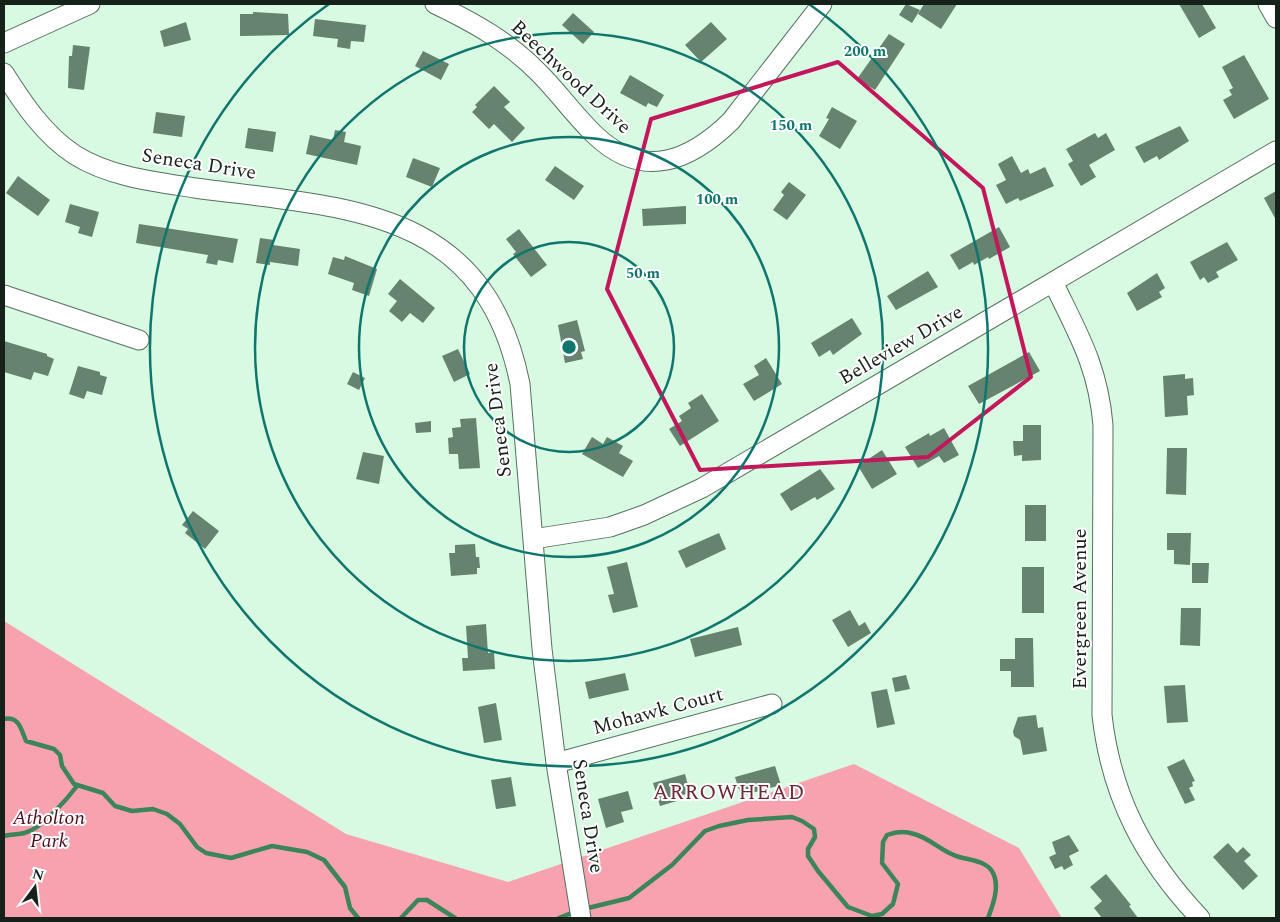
<svg xmlns="http://www.w3.org/2000/svg" width="1280" height="922" font-family="Spectral,serif">
	<style>
		.green { fill: #f8a2b0 }
		.lines { fill: none; stroke-linecap: round; stroke-linejoin: round }
		.stream { stroke: #3c8459; stroke-width: 4.5 }
		.building { fill: #65836f }
		.minor-casing { stroke: #55715e; stroke-width: 21 }
		.minor { stroke: #fff; stroke-width: 19 }
		.marked { fill: none; stroke: #c2185b; stroke-width: 4; stroke-linejoin: round }
		.ring { fill: none; stroke: #0f766e; stroke-width: 2.5 }
		.labels { text-anchor: middle; dominant-baseline: central; stroke-width: 4; stroke-linejoin: round; paint-order: stroke }
		.street-label { font-size: 20px; fill: #152119; stroke: #fff }
		.park-label { font-size: 20px; font-style: italic; fill: #4d0e20; stroke: #fff }
		.neighbourhood-label { font-size: 21px; letter-spacing: 1px; fill: #6e2838; stroke: #fff }
		.centre { fill: #0f766e; stroke: #fff; stroke-width: 2.5 }
		.ring-label { font-size: 15px; text-anchor: middle; font-weight: bold; fill: #0f766e; stroke: #fff; stroke-width: 4; stroke-linejoin: round; paint-order: stroke }
	</style>
	<rect width="100%" height="100%" fill="#d8f9e2"/>
	<!-- green -->
	<path class="green" d="M 4,621 L 346,834 L 508,882 L 854,764 L 1019,848 L 1062,918 L 4,918 Z"/>
	<g class="lines">
		<!-- stream -->
		<path class="stream" d="M 4,719 C 19,716 21,729 26,741 L 54,749 L 60,755 L 62,766 L 74,784 L 103,793 L 115,806 L 132,811 L 153,809 L 167,814 L 180,824 L 197,847 L 206,853 L 231,858 L 272,846 L 307,852 L 324,860 L 345,887 L 350,908 L 358,918
			M 4,836 C 11,834 21,835 27,832 C 43,827 67,799 77,786
			M 584,909 L 629,898 L 672,865 L 705,831 L 719,826 L 748,820 L 792,817 L 802,821 L 814,829 L 815,837 L 808,849 L 808,856 L 818,871 L 848,907 L 872,916 L 882,914 L 893,904 L 898,884 L 882,863 L 883,842 L 887,835 C 895,832 905,831 914,834 C 930,838 942,852 959,857 C 969,860 988,861 993,873 C 1000,886 993,905 988,918
			M 401,918 L 418,900 L 427,900 L 455,918
			M 559,918 L 574,912"/>
	</g>
	<!-- building -->
	<path class="building" d="M 906,4 L 920,10 L 912,23 L 899,15 Z
		M 924,4 L 957,4 L 941,29 L 918,14 Z
		M 1179,4 L 1202,4 L 1216,28 L 1199,38 Z
		M 253,12 L 288,14 L 289,35 L 240,36 L 240,14 L 253,14 Z
		M 573,13 L 594,32 L 583,44 L 562,25 Z
		M 315,19 L 366,25 L 364,42 L 351,41 L 350,49 L 337,47 L 338,39 L 313,36 Z
		M 186,22 L 191,40 L 164,47 L 160,31 Z
		M 711,22 L 727,39 L 701,62 L 685,45 Z
		M 889,34 L 905,44 L 875,90 L 857,79 Z
		M 73,45 L 90,47 L 84,90 L 68,88 L 69,56 L 72,56 Z
		M 423,51 L 449,64 L 441,80 L 415,66 Z
		M 1244,55 L 1269,99 L 1234,119 L 1223,100 L 1232,95 L 1229,90 L 1233,88 L 1222,67 Z
		M 630,75 L 664,95 L 657,107 L 648,103 L 646,107 L 620,93 Z
		M 494,86 L 510,102 L 504,107 L 525,128 L 512,142 L 494,124 L 489,129 L 472,112 L 477,107 L 475,105 Z
		M 832,107 L 857,121 L 840,149 L 819,136 L 829,119 L 826,118 Z
		M 156,112 L 185,116 L 182,137 L 153,133 Z
		M 1180,126 L 1189,141 L 1159,160 L 1157,156 L 1144,163 L 1135,147 Z
		M 248,128 L 276,132 L 273,152 L 245,148 Z
		M 335,130 L 346,132 L 344,142 L 361,146 L 357,165 L 306,154 L 310,135 L 333,140 Z
		M 1095,133 L 1098,138 L 1106,133 L 1115,150 L 1089,165 L 1096,177 L 1081,186 L 1068,164 L 1073,161 L 1066,149 Z
		M 1012,156 L 1021,173 L 1028,169 L 1030,174 L 1045,167 L 1054,186 L 1020,201 L 1018,198 L 1006,204 L 996,185 L 1006,180 L 998,164 Z
		M 413,158 L 440,168 L 432,187 L 406,177 Z
		M 555,166 L 584,186 L 574,200 L 545,180 Z
		M 18,176 L 50,200 L 38,216 L 6,193 Z
		M 789,182 L 806,195 L 787,220 L 773,210 L 784,195 L 781,192 Z
		M 1276,191 L 1276,220 L 1264,198 Z
		M 70,204 L 99,212 L 92,237 L 78,233 L 80,227 L 65,222 Z
		M 686,206 L 686,224 L 643,226 L 642,209 Z
		M 139,224 L 238,239 L 233,263 L 218,260 L 217,265 L 206,263 L 208,255 L 136,243 Z
		M 999,227 L 1010,247 L 989,259 L 988,257 L 974,265 L 973,262 L 959,270 L 950,255 Z
		M 519,229 L 547,265 L 531,277 L 513,254 L 516,252 L 506,239 Z
		M 260,238 L 274,240 L 273,245 L 300,249 L 298,266 L 270,262 L 270,265 L 256,263 Z
		M 1227,242 L 1238,260 L 1216,272 L 1219,277 L 1208,283 L 1204,277 L 1200,280 L 1190,262 Z
		M 345,256 L 377,269 L 369,296 L 352,290 L 354,283 L 328,274 L 333,257 L 344,260 Z
		M 928,271 L 938,287 L 896,310 L 887,296 Z
		M 1157,273 L 1165,288 L 1159,292 L 1162,297 L 1137,311 L 1127,293 Z
		M 400,279 L 435,308 L 423,323 L 410,313 L 402,322 L 389,311 L 397,301 L 388,294 Z
		M 852,318 L 862,334 L 833,355 L 830,350 L 819,357 L 811,343 Z
		M 577,320 L 585,351 L 581,352 L 583,359 L 565,363 L 558,325 Z
		M 4,341 L 47,354 L 47,356 L 54,359 L 48,376 L 34,372 L 31,380 L 4,372 Z
		M 458,349 L 470,374 L 454,382 L 442,356 Z
		M 1029,352 L 1040,371 L 979,404 L 968,386 Z
		M 766,358 L 782,384 L 754,401 L 743,384 L 759,375 L 754,366 Z
		M 78,366 L 100,372 L 100,375 L 107,377 L 102,395 L 87,391 L 84,399 L 69,394 Z
		M 353,372 L 365,378 L 359,390 L 347,384 Z
		M 1185,374 L 1185,379 L 1193,378 L 1194,395 L 1187,396 L 1188,415 L 1165,417 L 1163,376 Z
		M 702,394 L 719,421 L 680,446 L 669,429 L 682,421 L 679,416 L 691,408 L 688,403 Z
		M 476,418 L 480,468 L 459,469 L 458,454 L 449,454 L 448,438 L 453,437 L 452,428 L 461,427 L 460,419 Z
		M 431,421 L 431,432 L 416,433 L 415,423 Z
		M 1023,425 L 1041,425 L 1041,460 L 1022,461 L 1022,455 L 1014,456 L 1013,441 L 1023,441 Z
		M 944,428 L 959,455 L 944,463 L 939,456 L 918,468 L 905,447 L 929,433 L 930,436 Z
		M 592,437 L 603,444 L 607,437 L 623,446 L 619,453 L 633,461 L 623,477 L 582,454 Z
		M 1167,448 L 1187,448 L 1186,495 L 1166,494 Z
		M 882,450 L 897,474 L 872,489 L 858,466 Z
		M 363,452 L 384,456 L 379,484 L 356,479 Z
		M 820,469 L 835,489 L 817,500 L 815,497 L 791,511 L 780,494 Z
		M 1025,505 L 1046,505 L 1046,541 L 1025,541 Z
		M 193,511 L 219,531 L 205,549 L 185,533 L 188,529 L 182,525 Z
		M 719,533 L 726,549 L 686,568 L 678,551 Z
		M 1167,533 L 1191,533 L 1190,565 L 1174,564 L 1174,550 L 1167,550 Z
		M 475,544 L 476,557 L 479,557 L 480,568 L 477,568 L 477,574 L 451,576 L 449,553 L 455,553 L 455,545 Z
		M 627,562 L 638,607 L 613,613 L 608,595 L 614,594 L 607,567 Z
		M 1192,563 L 1209,563 L 1208,583 L 1192,583 Z
		M 1022,567 L 1044,567 L 1044,613 L 1022,613 Z
		M 1181,608 L 1201,608 L 1200,646 L 1180,645 Z
		M 850,610 L 859,626 L 865,622 L 871,633 L 848,647 L 832,620 Z
		M 486,624 L 488,653 L 494,652 L 495,669 L 463,671 L 462,658 L 468,658 L 466,626 Z
		M 738,627 L 742,645 L 695,657 L 690,639 Z
		M 1015,638 L 1033,638 L 1034,687 L 1011,687 L 1011,671 L 1000,671 L 1000,659 L 1015,659 Z
		M 625,673 L 629,690 L 589,699 L 585,682 Z
		M 906,675 L 910,689 L 895,692 L 892,678 Z
		M 1185,685 L 1188,722 L 1167,723 L 1164,686 Z
		M 887,689 L 895,724 L 877,728 L 871,692 Z
		M 496,703 L 502,740 L 484,743 L 478,707 Z
		M 1036,715 L 1038,728 L 1043,727 L 1047,751 L 1023,755 L 1020,740 L 1014,736 L 1013,731 L 1018,717 Z
		M 1184,759 L 1195,781 L 1192,782 L 1193,786 L 1189,788 L 1195,800 L 1185,804 L 1167,767 Z
		M 775,766 L 781,785 L 741,796 L 735,777 Z
		M 685,774 L 690,793 L 676,797 L 677,801 L 660,806 L 653,783 Z
		M 511,777 L 516,806 L 496,809 L 491,780 Z
		M 628,791 L 633,809 L 621,812 L 624,822 L 606,828 L 598,799 Z
		M 1069,835 L 1079,851 L 1069,856 L 1073,865 L 1064,870 L 1062,866 L 1055,869 L 1049,857 L 1056,854 L 1052,842 Z
		M 1228,843 L 1237,853 L 1243,847 L 1251,855 L 1244,861 L 1258,876 L 1243,890 L 1213,857 Z
		M 1106,874 L 1131,905 L 1129,906 L 1138,918 L 1102,918 L 1094,908 L 1102,901 L 1090,887 Z"/>
	<g class="lines">
		<!-- minor casing -->
		<g class="minor-casing">
			<path id="minor" d="M 435,4 C 473,22 509,42 539,73 C 559,93 575,116 595,135 C 643,181 690,161 731,121 L 822,4
				M 1268,4 L 1276,18
				M 4,43 L 90,4
				M 4,73 C 23,103 44,135 75,155 C 110,177 156,182 195,188 C 343,208 484,205 520,384 L 542,649 L 556,763 L 581,918
				M 1053,282 C 1078,334 1098,366 1103,425 L 1102,715 C 1111,796 1144,859 1200,918
				M 4,295 L 139,340
				M 533,539 L 610,527 L 644,515 L 702,488 L 1276,151
				M 556,763 L 772,704"/>
		</g>
		<!-- minor -->
		<use href="#minor" class="minor"/>
	</g>
	<!-- marked area -->
	<path class="marked" d="M 838,62 L 983,188 L 1031,377 L 928,457 L 700,470 L 607,289 L 651,119 Z"/>
	<!-- distance rings -->
	<g class="ring">
		<circle cx="569" cy="347" r="105"/>
		<circle cx="569" cy="347" r="210"/>
		<circle cx="569" cy="347" r="314"/>
		<path d="M809 4A419 419 0 1 1 329 4"/>
	</g>
	<g class="labels">
		<!-- street labels -->
		<g class="street-label">
			<text transform="translate(571 77) rotate(43)">Beechwood Drive</text>
			<text transform="translate(199 164) rotate(9)">Seneca Drive</text>
			<text transform="translate(901 345) rotate(-30)">Belleview Drive</text>
			<text transform="translate(498 420) rotate(-97)">Seneca Drive</text>
			<text transform="translate(1080 609) rotate(-90)">Evergreen Avenue</text>
			<text transform="translate(658 711) rotate(-15)">Mohawk Court</text>
			<text transform="translate(588 816) rotate(81)">Seneca Drive</text>
		</g>
		<!-- park labels -->
		<g class="park-label">
			<text x="49" y="818">Atholton<tspan x="49" dy="23">Park</tspan></text>
		</g>
		<!-- neighbourhood labels -->
		<g class="neighbourhood-label">
			<text x="729" y="793">ARROWHEAD</text>
		</g>
	</g>
	<circle cx="569" cy="347" r="8" class="centre"/>
	<g class="ring-label">
		<text x="865" y="56">200 m</text>
		<text x="791" y="130">150 m</text>
		<text x="717" y="204">100 m</text>
		<text x="643" y="278">50 m</text>
	</g>
	<!-- border -->
	<rect width="1280" height="922" fill="none" stroke="#152119" stroke-width="10"/>
	<!-- north arrow -->
	<g transform="translate(35 887) rotate(15)" stroke="#ffffff" stroke-width="4" paint-order="stroke">
	<path d="M0-4L9 19L0 12L-9 19Z" fill="#152119"/>
	<text y="-8" font-size="14" font-weight="bold" text-anchor="middle" fill="#152119">N</text>
	</g>
</svg>
